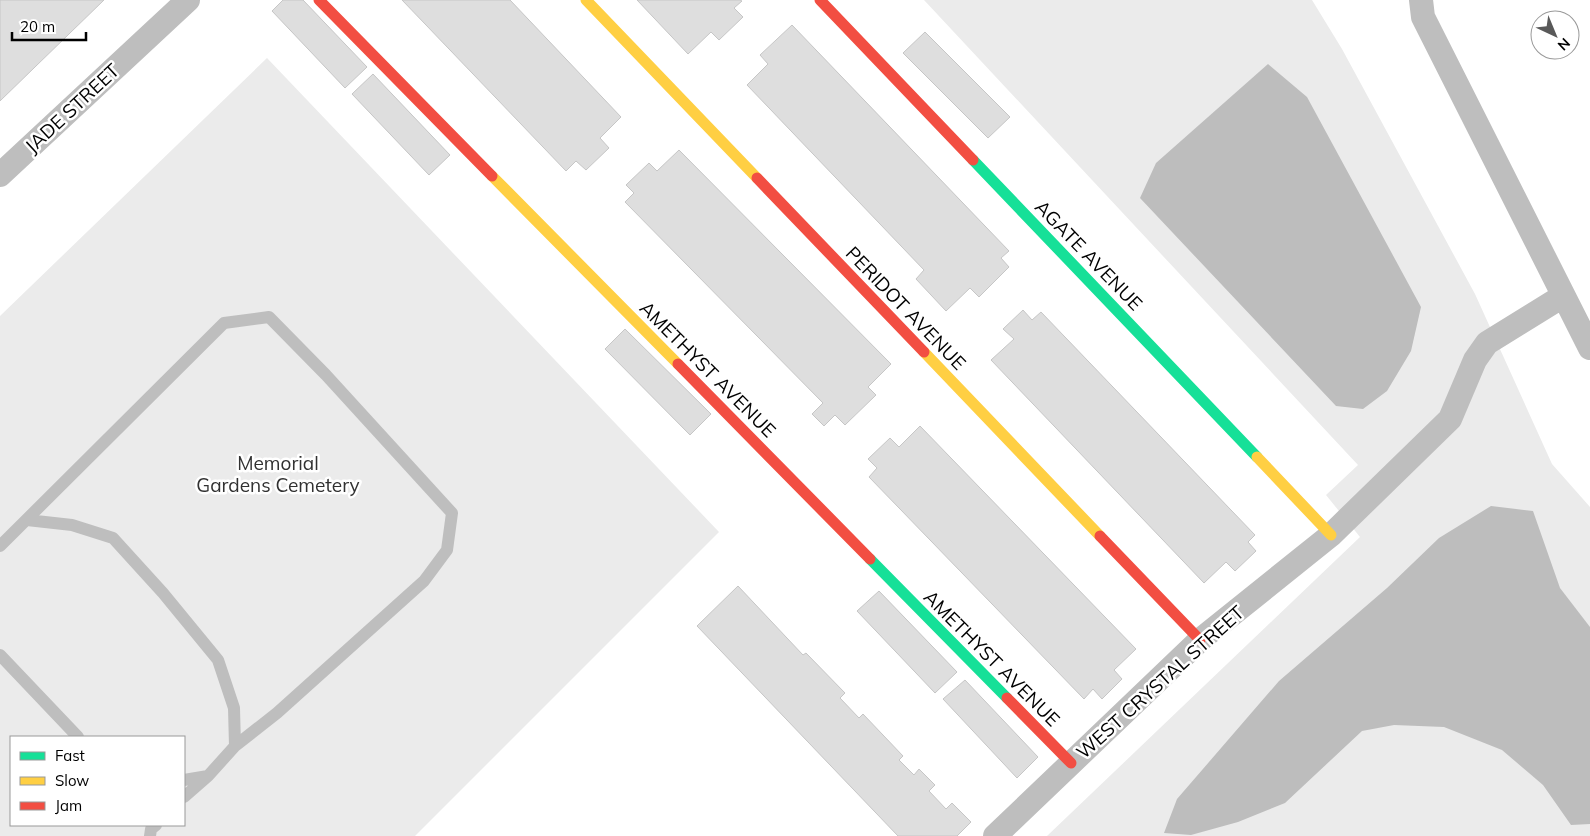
<svg xmlns="http://www.w3.org/2000/svg" width="1590" height="836" font-family="Mulish,sans-serif">
	<style>
		.green { fill: #ebebeb; fill-rule: evenodd }
		.water { fill: #bdbdbd }
		.building { fill: #dedede; stroke: #c6c6c6 }
		.lines { fill: none; stroke-linecap: round; stroke-linejoin: round }
		.lane { stroke: #bebebe; stroke-width: 12 }
		.street { stroke: #bebebe; stroke-width: 24 }
		.fast { stroke: #16e098; stroke-width: 11 }
		.slow { stroke: #ffcf43; stroke-width: 11 }
		.jam { stroke: #f24e42; stroke-width: 11 }
		.labels { text-anchor: middle; dominant-baseline: central; stroke-width: 5; stroke-linejoin: round; paint-order: stroke }
		.street-label { font-size: 19px; fill: #000; stroke: #fff }
		.park-label { font-size: 19px; fill: #313131; stroke: #fff }
	</style>
	<rect width="100%" height="100%" fill="#fff"/>
	<!-- green -->
	<path class="green" d="M 924,0 L 1312,0 L 1342,49 L 1475,294 L 1552,464 L 1590,507 L 1590,836 L 1047,836 L 1360,537 L 1326,495 L 1358,465 Z
		M 267,58 L 719,532 L 415,836 L 0,836 L 0,316 ZM 11,737 L 184,737 L 184,825 L 11,825 Z"/>
	<!-- water -->
	<path class="water" d="M 1268,64 L 1307,97 L 1421,307 L 1411,351 L 1387,391 L 1363,409 L 1336,406 L 1140,198 L 1156,163 Z
		M 1491,506 L 1533,511 L 1560,588 L 1590,627 L 1590,824 L 1571,825 L 1543,785 L 1502,750 L 1444,727 L 1394,725 L 1362,731 L 1285,803 L 1238,822 L 1191,835 L 1164,833 L 1177,799 L 1279,681 L 1387,588 L 1439,538 Z"/>
	<!-- building -->
	<path class="building" d="M 0,0 L 104,0 L 0,101 Z
		M 283,0 L 303,0 L 367,67 L 345,88 L 272,11 Z
		M 402,0 L 510,0 L 621,117 L 600,138 L 609,148 L 586,170 L 576,161 L 566,171 Z
		M 637,0 L 740,0 L 742,1 L 734,8 L 743,17 L 719,40 L 711,32 L 688,54 Z
		M 792,25 L 1009,251 L 1001,258 L 1009,267 L 979,297 L 970,288 L 946,311 L 916,279 L 924,270 L 747,85 L 768,64 L 760,55 Z
		M 925,32 L 1010,117 L 988,138 L 903,53 Z
		M 373,74 L 450,155 L 429,175 L 352,94 Z
		M 679,150 L 891,364 L 868,387 L 876,395 L 845,425 L 835,415 L 824,426 L 812,414 L 823,403 L 625,202 L 634,193 L 626,185 L 649,163 L 657,171 Z
		M 1023,310 L 1032,320 L 1041,312 L 1255,535 L 1248,542 L 1256,551 L 1235,571 L 1226,562 L 1204,583 L 991,360 L 1014,339 L 1003,329 Z
		M 625,329 L 711,414 L 690,435 L 605,349 Z
		M 920,426 L 1136,649 L 1114,670 L 1122,679 L 1102,699 L 1093,689 L 1084,699 L 869,477 L 877,468 L 868,459 L 890,438 L 899,447 Z
		M 738,586 L 803,655 L 806,653 L 845,693 L 840,698 L 859,718 L 863,714 L 903,756 L 899,760 L 914,775 L 919,769 L 935,785 L 929,791 L 946,809 L 952,803 L 971,822 L 957,836 L 898,836 L 697,626 Z
		M 879,591 L 957,672 L 935,693 L 857,611 Z
		M 965,680 L 1038,757 L 1017,778 L 943,699 Z"/>
	<g class="lines">
		<!-- lane -->
		<path class="lane" d="M 27,520 L 72,525 L 113,538 L 163,593 L 218,660 L 234,708 L 235,746
			M 0,546 L 224,323 L 269,317 L 326,375 L 452,513 L 447,550 L 424,581 L 277,713 L 235,746 L 208,776 L 184,780
			M 0,655 L 78,737
			M 184,797 L 208,776
			M 150,836 L 151,829 L 156,825"/>
		<!-- street -->
		<path class="street" d="M 1421,0 L 1423,17 L 1590,348
			M 0,175 L 188,0
			M 995,836 L 1200,640 L 1331,535 L 1450,419 L 1475,360 L 1487,343 L 1563,296"/>
		<!-- fast -->
		<path class="fast" d="M 973,160 L 1257,457
			M 870,559 L 1007,698"/>
		<!-- slow -->
		<path class="slow" d="M 586,0 L 757,178
			M 492,176 L 678,364
			M 924,352 L 1100,536
			M 1257,457 L 1331,535"/>
		<!-- jam -->
		<path class="jam" d="M 319,0 L 492,176
			M 820,0 L 973,160
			M 757,178 L 924,352
			M 678,364 L 870,559
			M 1100,536 L 1200,640
			M 1007,698 L 1071,763"/>
	</g>
	<g class="labels">
		<!-- street labels -->
		<g class="street-label">
			<text transform="translate(72 108) rotate(-43)">JADE STREET</text>
			<text transform="translate(1089 255) rotate(46)">AGATE AVENUE</text>
			<text transform="translate(906 308) rotate(46)">PERIDOT AVENUE</text>
			<text transform="translate(708 369) rotate(45)">AMETHYST AVENUE</text>
			<text transform="translate(992 658) rotate(45)">AMETHYST AVENUE</text>
			<text transform="translate(1160 682) rotate(-42)">WEST CRYSTAL STREET</text>
		</g>
		<!-- park labels -->
		<g class="park-label">
			<text x="278" y="463">Memorial<tspan x="278" dy="22">Gardens Cemetery</tspan></text>
		</g>
	</g>
	<!-- legend -->
	<rect x="10" y="736" width="175" height="90" fill="#ffffff" stroke="#999999"/>
	<rect x="20" y="752" width="25" height="8" fill="#16e098" stroke="#999999"/>
	<text x="55" y="761" font-size="15" fill="#000000">Fast</text>
	<rect x="20" y="777" width="25" height="8" fill="#ffcf43" stroke="#999999"/>
	<text x="55" y="786" font-size="15" fill="#000000">Slow</text>
	<rect x="20" y="802" width="25" height="8" fill="#f24e42" stroke="#999999"/>
	<text x="55" y="811" font-size="15" fill="#000000">Jam</text>
	<!-- north arrow -->
	<g transform="translate(1555 35) rotate(136)"><circle r="24" fill="#ffffff" stroke="#999999"/>
	<path d="M0-4L9 19L0 12L-9 19Z" fill="#595959"/>
	<text y="-8" font-size="14" font-weight="bold" text-anchor="middle" fill="#000000">N</text>
	</g>
	<!-- scale -->
	<path d="M12 32v8h74v-8" fill="none" stroke="#000000" stroke-width="2.5"/>
	<text x="20" y="32" font-size="15" fill="#000000" stroke="#ffffff" stroke-width="4" paint-order="stroke">20 m</text>
</svg>
